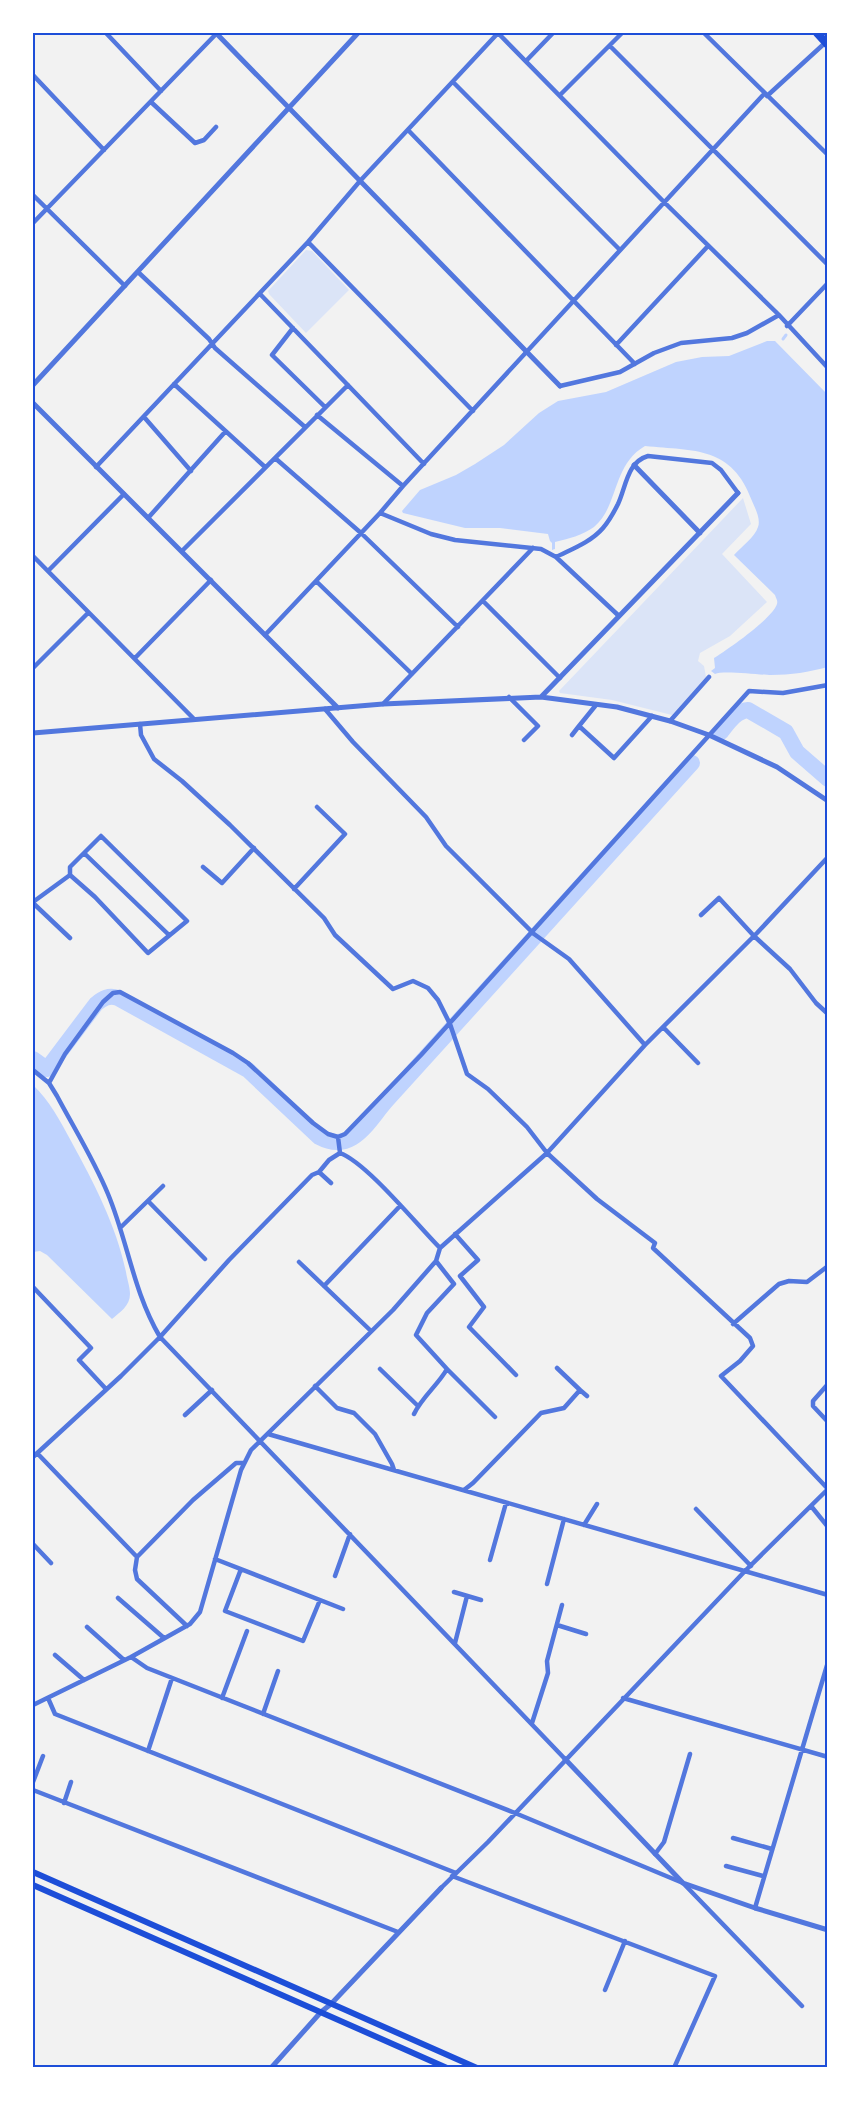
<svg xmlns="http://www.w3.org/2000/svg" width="861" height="2101" font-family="Raleway,sans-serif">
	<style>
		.green { fill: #dbe4f7 }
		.water { fill: #bfd3fe }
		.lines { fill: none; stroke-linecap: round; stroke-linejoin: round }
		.stream { stroke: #bfd3fe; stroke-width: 3 }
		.river { stroke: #bfd3fe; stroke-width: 16 }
		.minor { stroke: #5277de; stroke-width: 4.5 }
		.tertiary { stroke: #5277de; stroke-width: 5 }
		.secondary { stroke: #1d4ed8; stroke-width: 6 }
		.trunk { stroke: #1d4ed8; stroke-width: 8 }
		.neatline { fill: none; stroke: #1d4ed8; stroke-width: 2 }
	</style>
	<rect width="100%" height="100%" fill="#f2f2f2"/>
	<!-- green -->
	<path class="green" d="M 306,250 L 312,251 L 349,290 L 306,333 L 269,294 L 268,291 Z
		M 743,498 L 751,524 L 722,554 L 767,602 L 730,636 L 700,653 L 698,661 L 704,666 L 706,677 L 672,715 L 612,700 L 560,693 L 559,691 Z"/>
	<!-- water -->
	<path class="water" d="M 767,341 L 775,341 L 828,395 L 828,667 C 809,672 791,675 771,675 C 759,675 723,670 715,674 L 711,671 L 715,668 L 714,658 C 727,650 773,618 777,604 C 778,600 776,599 775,595 L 734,555 C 741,547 755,537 758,527 C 761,519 755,508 752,501 C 732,446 695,451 645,446 C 612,465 619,506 594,527 C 583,535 568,539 555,542 L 555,549 L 552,550 L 552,543 L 550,541 L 548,534 L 500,528 L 465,528 L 403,513 L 402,511 L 420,490 L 456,475 L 475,464 L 504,445 L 539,413 L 558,401 L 606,392 L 676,362 L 702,357 L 729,356 Z
		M 33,1085 C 50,1101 60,1121 71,1141 C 94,1183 116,1225 126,1272 C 127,1279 130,1287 130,1294 C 130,1306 120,1312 112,1319 L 47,1255 L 40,1251 L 33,1252 Z"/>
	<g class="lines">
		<!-- stream -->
		<path class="stream" d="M 783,339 L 786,335"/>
		<!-- river -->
		<path class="river" d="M 721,732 C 728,723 736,711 748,710 L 786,732 L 797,752 L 828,779
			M 33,1059 L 47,1069 L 96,1004 C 103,998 109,995 118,998 L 248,1070 L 319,1137 C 353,1155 368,1121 387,1100 L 692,763"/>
		<!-- minor -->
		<path class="minor" d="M 106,33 L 161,91
			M 498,33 L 665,203 L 779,315 L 828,368
			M 704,33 L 828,155
			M 610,46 L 828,265
			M 526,61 L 553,33
			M 33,75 L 104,150
			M 453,82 L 620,250
			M 560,95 L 622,33
			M 767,96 L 826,42
			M 151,102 L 195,143 L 204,140 L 216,127
			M 408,130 L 635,364
			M 33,195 L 125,286
			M 33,223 L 217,33
			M 308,242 L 473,411
			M 138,272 L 209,339 L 215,348 L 305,427
			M 260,294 L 424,464
			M 787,326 L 828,283
			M 293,328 L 272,355 L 325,407
			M 616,345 L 708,246
			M 174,384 L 265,467
			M 560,386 L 620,372 L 654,353 L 681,343 L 732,338 L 747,333 L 779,315
			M 317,415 L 403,486
			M 144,417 L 191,471
			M 275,458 L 361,533 L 458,627
			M 96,467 L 308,242 L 360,181 L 498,33
			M 380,513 L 431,534 L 455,540 L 541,549 L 556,557 L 619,616
			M 148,518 L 225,432
			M 182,551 L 348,385
			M 33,556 L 194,719
			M 556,557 C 572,549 591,542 603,528 C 609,521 614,512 618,504 C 626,487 627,462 648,456 L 712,463 L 721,470 L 738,493
			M 48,571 L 124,494
			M 316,581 L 412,674
			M 483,601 L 560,678
			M 265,635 L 380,513 L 403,486 L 764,94
			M 135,658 L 211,580
			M 33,668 L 88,613
			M 509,697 L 538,726 L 524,740
			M 383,704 L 533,548
			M 596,705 L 579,726 L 614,758 L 652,716
			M 325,709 L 353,742 L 426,817 L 446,846 L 534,934 L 569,959 L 645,1045
			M 670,721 L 709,677
			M 140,724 L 141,735 L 154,759 L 182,781 L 230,825 L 324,918 L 335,935 L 393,989 L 413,981 L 428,988 L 438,1000 L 450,1024 L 467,1074 L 488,1089 L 527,1127 L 547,1153 L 597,1199 L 655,1243 L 653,1248 L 750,1338 L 753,1346 L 740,1361 L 721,1376 L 828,1489
			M 572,735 L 579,726
			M 101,836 L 187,921 L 148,953 L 95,897 L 70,875 L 70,867 Z
			M 84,853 L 169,935
			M 203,867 L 222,883 L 254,848
			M 294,889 L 345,834 L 317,807
			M 33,902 L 70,875
			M 33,903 L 70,938
			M 701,915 L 719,898 L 754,936 L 790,969 L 816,1003 L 828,1014
			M 663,1027 L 698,1063
			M 33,1070 L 49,1083 L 57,1096 C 74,1128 94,1160 108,1194 C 128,1242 133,1291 160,1337 L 565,1759
			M 49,1083 L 65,1054 L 103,1002 L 113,993 L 120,992 L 233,1053 L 248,1063 L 313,1123 L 328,1134 L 338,1137 L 345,1134 L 421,1055 L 749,691 L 783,693 L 828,685
			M 338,1137 L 340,1153 C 367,1163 417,1225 440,1248
			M 331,1183 L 319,1172 L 329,1160 L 340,1153
			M 148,1201 L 205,1259
			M 120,1228 L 163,1186
			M 455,1234 L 478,1260 L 460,1276 L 484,1307 L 469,1327 L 516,1375
			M 299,1262 L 371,1331
			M 324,1286 L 400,1206
			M 33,1287 L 91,1348 L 79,1360 L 106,1389
			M 733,1324 L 779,1284 L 789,1281 L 807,1282 L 828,1266
			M 380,1369 L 418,1406
			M 447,1369 L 495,1417
			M 828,1384 L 813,1401 L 813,1406 L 828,1422
			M 315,1386 L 337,1408 L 354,1413 L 375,1434 L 392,1464 L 394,1470
			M 580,1390 L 587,1396
			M 414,1414 C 422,1397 438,1385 447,1369 L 416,1335 L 427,1313 L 454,1284 L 436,1261
			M 185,1415 L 212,1390
			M 268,1434 L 828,1595
			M 37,1453 L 137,1557 L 193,1500 L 236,1463 L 244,1463
			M 33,1457 L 121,1376 L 160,1337 L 229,1260 L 312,1175 L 319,1172
			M 464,1490 L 473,1483 L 541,1413 L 564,1408 L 580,1390 L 557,1368
			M 811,1506 L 828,1527
			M 696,1509 L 751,1566
			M 584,1525 L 597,1504
			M 33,1544 L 51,1563
			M 137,1557 L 135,1570 L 137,1579 L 187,1626
			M 215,1559 L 343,1609
			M 490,1560 L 506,1503
			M 241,1569 L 225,1611 L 303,1641 L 320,1600
			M 335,1576 L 350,1534
			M 547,1584 L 564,1519
			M 454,1592 L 481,1600
			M 118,1598 L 164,1638
			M 557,1625 L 586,1634
			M 87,1627 L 124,1660
			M 455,1643 L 467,1596
			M 55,1655 L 84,1680
			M 131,1657 L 147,1668 L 515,1813 L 683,1883 L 802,2006
			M 48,1698 L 55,1714 L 456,1873
			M 222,1698 L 247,1631
			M 623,1698 L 828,1757
			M 33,1705 L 131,1657 L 190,1624 L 200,1612 L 241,1470 L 251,1450 L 393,1310 L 436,1261 L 440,1248 L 547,1153 L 645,1045 L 757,933 L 828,857
			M 263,1714 L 278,1671
			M 532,1723 L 548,1673 L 547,1661 L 562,1605
			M 148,1751 L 172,1678
			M 33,1782 L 43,1756
			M 33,1790 L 398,1932
			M 64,1803 L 71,1782
			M 733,1838 L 772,1849
			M 655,1854 L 664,1842 L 690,1754
			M 726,1866 L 763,1876
			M 452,1876 L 715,1976 L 674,2068
			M 441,1888 L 488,1842 L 745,1571 L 828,1489
			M 755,1908 L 828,1662
			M 605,1990 L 625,1941"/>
		<!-- tertiary -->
		<path class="tertiary" d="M 216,33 L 560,386
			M 33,385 L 358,33
			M 33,403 L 338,708
			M 634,465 L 700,533
			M 541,697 L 738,493
			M 33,733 L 383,704 L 541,697 L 617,707 L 670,721 L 709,735 L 777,767 L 828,801
			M 565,1759 L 683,1883 L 755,1908 L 828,1930
			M 271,2068 L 321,2012 L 331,2004 L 441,1888"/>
		<!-- secondary -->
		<path class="secondary" d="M 33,1872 L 477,2068
			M 33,1885 L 447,2068"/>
		<!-- trunk -->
		<path class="trunk" d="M 817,33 L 828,45"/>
	</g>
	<!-- border -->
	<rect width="861" height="2101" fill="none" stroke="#ffffff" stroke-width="69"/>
	<rect x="34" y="34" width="792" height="2032" class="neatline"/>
</svg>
